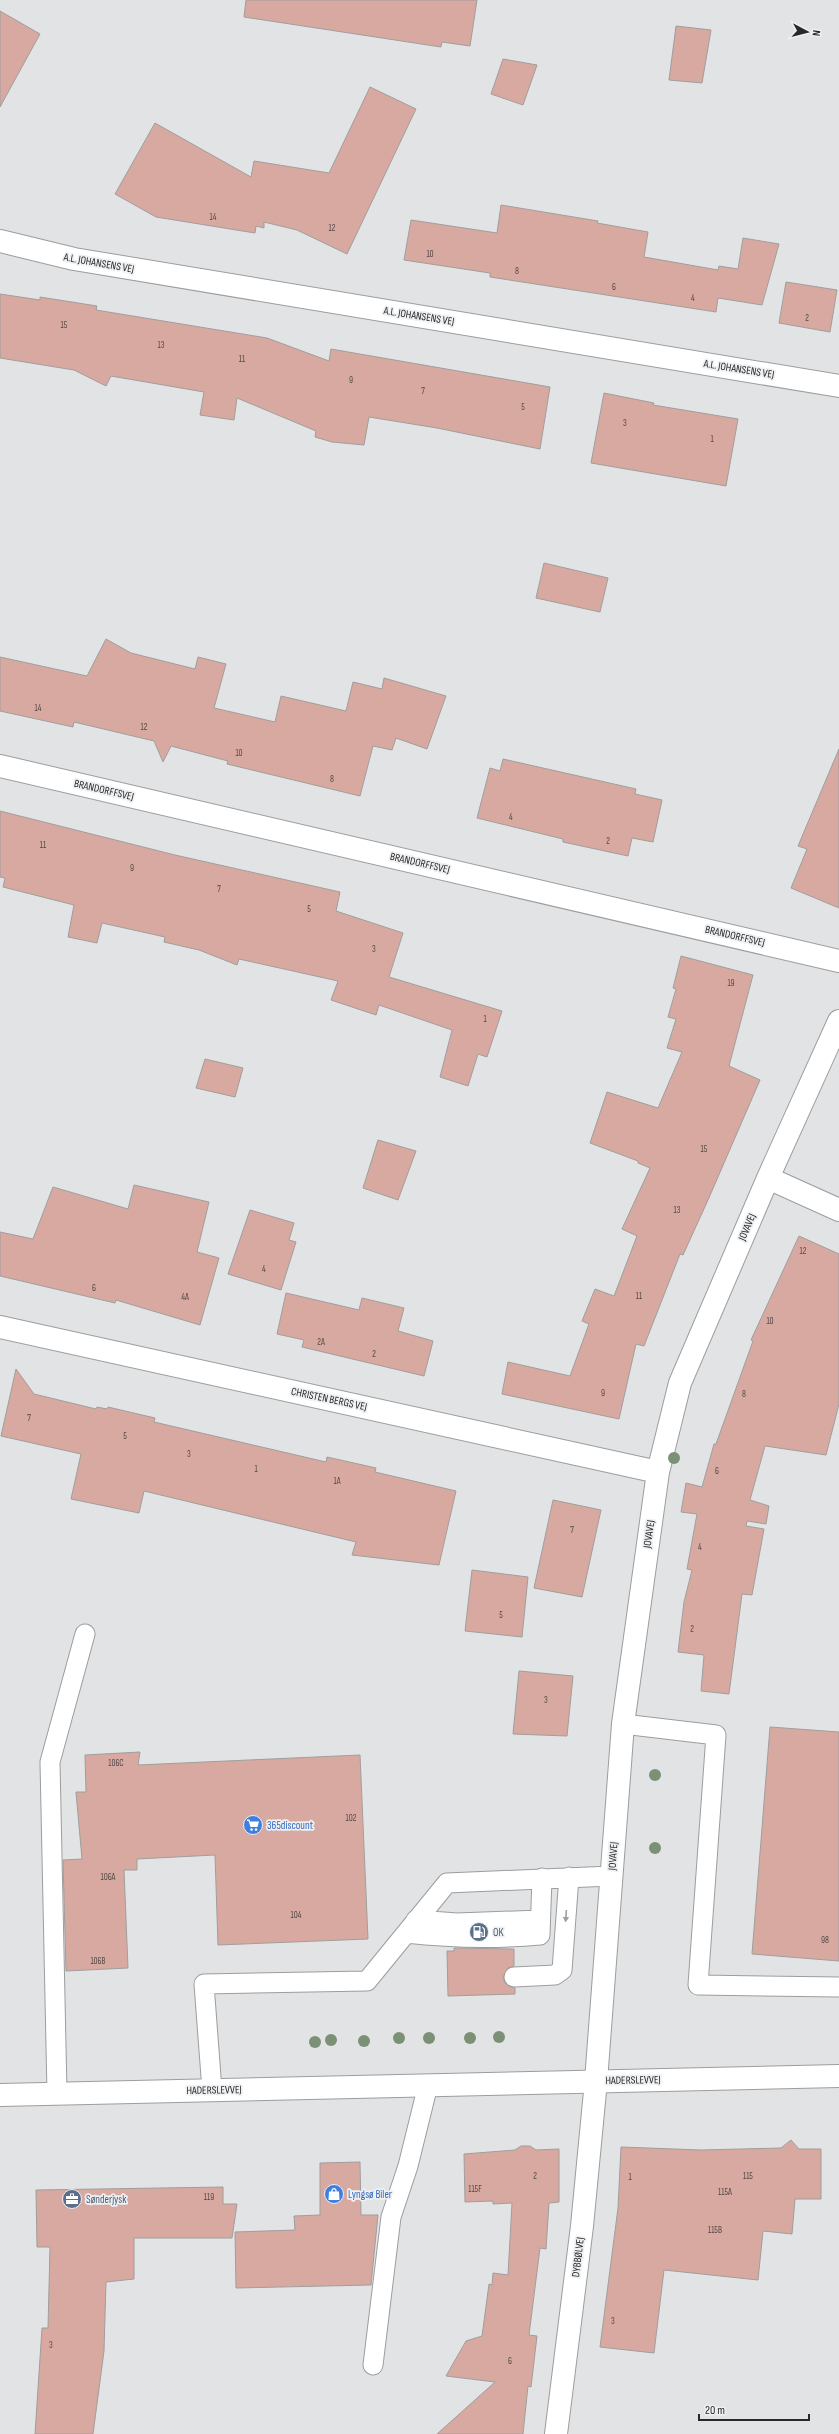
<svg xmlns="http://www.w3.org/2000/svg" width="839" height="2434" font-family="'Sofia Sans Condensed',sans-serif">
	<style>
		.building { fill: #d8a9a0; stroke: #a09e9d }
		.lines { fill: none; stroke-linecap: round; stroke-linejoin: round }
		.service-casing { stroke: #9b9d9f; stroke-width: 21 }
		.minor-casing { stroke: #9b9d9f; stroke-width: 24 }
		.tertiary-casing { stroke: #9b9d9f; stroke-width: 24 }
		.service { stroke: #fff; stroke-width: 19 }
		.minor { stroke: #fff; stroke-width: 22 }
		.tertiary { stroke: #fff; stroke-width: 22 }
		.tree { fill: #7c9076 }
		.oneway { fill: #9e9e9f }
		.labels { text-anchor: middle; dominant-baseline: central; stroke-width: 3.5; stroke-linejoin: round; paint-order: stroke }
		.number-label { font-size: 9px; fill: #534847 }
		.street-label { font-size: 11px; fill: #272829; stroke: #eef0f2 }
		.shop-label { font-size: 11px; fill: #366cbe; stroke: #eef0f2; text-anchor: start }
		.service-label { font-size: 11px; fill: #4e5e75; stroke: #eef0f2; text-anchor: start }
	</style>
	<rect width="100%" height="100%" fill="#e1e3e5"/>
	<!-- building -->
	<path class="building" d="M 246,0 L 477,0 L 470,46 L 442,42 L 441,47 L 244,17 Z
		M 0,11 L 40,34 L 0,107 Z
		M 676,26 L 711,30 L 702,83 L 669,80 Z
		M 503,59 L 537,65 L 523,105 L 491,94 Z
		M 370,87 L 416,109 L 347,254 L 297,230 L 264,222 L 264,228 L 256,226 L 255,233 L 156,217 L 115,194 L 155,123 L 251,177 L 254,161 L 329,173 Z
		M 501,205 L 598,221 L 597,223 L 648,232 L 644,257 L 718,270 L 719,266 L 738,269 L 743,238 L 779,244 L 762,305 L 718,298 L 716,312 L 490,277 L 490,273 L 404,260 L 411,220 L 497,233 Z
		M 786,282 L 837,290 L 830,332 L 779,323 Z
		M 0,294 L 40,300 L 40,297 L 97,306 L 96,310 L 267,338 L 329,361 L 331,349 L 550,387 L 540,449 L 437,428 L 369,417 L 364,445 L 332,442 L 315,437 L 316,431 L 237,398 L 234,420 L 200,415 L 204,392 L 111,376 L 106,386 L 74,370 L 0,358 Z
		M 604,393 L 654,403 L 653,405 L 738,419 L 726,486 L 591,463 Z
		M 544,563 L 608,578 L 600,612 L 536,598 Z
		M 106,639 L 131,653 L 195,669 L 198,657 L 226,664 L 214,708 L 275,722 L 281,696 L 346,711 L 353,682 L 382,689 L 384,678 L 446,696 L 427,749 L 396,738 L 392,750 L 373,746 L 360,796 L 227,764 L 228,761 L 171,746 L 163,762 L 154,741 L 74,722 L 73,727 L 0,711 L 0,657 L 87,676 Z
		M 839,749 L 839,908 L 791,888 L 807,849 L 798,846 Z
		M 503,759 L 636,789 L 635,794 L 662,800 L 653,842 L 632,838 L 628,856 L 563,842 L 563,839 L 477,818 L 490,768 L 500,771 Z
		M 0,811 L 175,855 L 340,892 L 336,911 L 403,933 L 389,977 L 502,1011 L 487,1057 L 478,1054 L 468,1086 L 440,1077 L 452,1030 L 379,1005 L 376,1015 L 331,1000 L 338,981 L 239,959 L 237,965 L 199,950 L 164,942 L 165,937 L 102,923 L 97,943 L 68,937 L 74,905 L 3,887 L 5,878 L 0,877 Z
		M 681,956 L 753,975 L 729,1066 L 760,1080 L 708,1200 L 683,1255 L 680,1254 L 644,1346 L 636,1344 L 619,1419 L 502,1394 L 508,1362 L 570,1376 L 589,1324 L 582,1321 L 595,1289 L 614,1296 L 637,1236 L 622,1229 L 650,1168 L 638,1163 L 638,1161 L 590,1143 L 607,1092 L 658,1108 L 682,1052 L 667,1048 L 676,1019 L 668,1017 L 676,989 L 673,988 Z
		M 205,1059 L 243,1068 L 235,1097 L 196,1088 Z
		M 378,1140 L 416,1151 L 398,1200 L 363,1188 Z
		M 134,1185 L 209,1202 L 197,1252 L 219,1258 L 200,1325 L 116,1300 L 115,1303 L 0,1276 L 0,1232 L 33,1239 L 53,1187 L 128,1209 Z
		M 250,1210 L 294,1223 L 289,1240 L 296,1242 L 281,1290 L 228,1274 Z
		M 799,1236 L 839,1254 L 839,1404 L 826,1455 L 765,1446 L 750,1500 L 769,1506 L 766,1524 L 747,1521 L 746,1526 L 764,1529 L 752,1595 L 742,1594 L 729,1694 L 701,1691 L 704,1655 L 678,1652 L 684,1602 L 692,1570 L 687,1569 L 697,1514 L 681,1512 L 686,1483 L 702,1487 L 714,1444 L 716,1444 L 753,1341 L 751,1340 Z
		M 286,1293 L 359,1310 L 362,1298 L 404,1308 L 398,1331 L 433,1341 L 424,1376 L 302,1347 L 304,1340 L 277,1334 Z
		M 16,1369 L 34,1394 L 96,1409 L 97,1407 L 107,1409 L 108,1407 L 155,1418 L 154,1422 L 326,1462 L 327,1457 L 376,1468 L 375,1472 L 456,1491 L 439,1565 L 352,1555 L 356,1542 L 144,1491 L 139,1513 L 71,1499 L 81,1454 L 1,1436 Z
		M 553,1500 L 601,1510 L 582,1597 L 534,1588 Z
		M 472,1570 L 528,1577 L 522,1637 L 465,1631 Z
		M 519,1671 L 573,1676 L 567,1736 L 513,1734 Z
		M 770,1727 L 839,1732 L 839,1961 L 752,1954 Z
		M 140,1752 L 138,1765 L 360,1755 L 368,1939 L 218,1945 L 215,1855 L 137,1859 L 137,1870 L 124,1870 L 128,1968 L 66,1971 L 63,1860 L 82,1859 L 76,1792 L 86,1792 L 85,1755 Z
		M 454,1948 L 514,1949 L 514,1966 L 508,1968 L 503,1977 L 505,1983 L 515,1988 L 515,1994 L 448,1996 L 447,1951 L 454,1951 Z
		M 791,2140 L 799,2149 L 821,2149 L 821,2199 L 795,2199 L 792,2234 L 763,2231 L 758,2280 L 664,2270 L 654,2353 L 600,2347 L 618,2208 L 621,2147 L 701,2150 L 781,2148 Z
		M 521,2146 L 530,2146 L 536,2150 L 559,2149 L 559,2202 L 549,2203 L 546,2249 L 540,2248 L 529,2335 L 537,2336 L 531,2387 L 528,2386 L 523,2434 L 437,2434 L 495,2382 L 446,2376 L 466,2341 L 482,2336 L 489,2284 L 492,2285 L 493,2273 L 508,2275 L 512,2203 L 493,2204 L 493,2201 L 465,2202 L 464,2154 L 515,2150 Z
		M 360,2162 L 361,2215 L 378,2215 L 371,2285 L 236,2288 L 235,2232 L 295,2230 L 294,2216 L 320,2215 L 320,2163 Z
		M 223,2187 L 223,2204 L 237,2204 L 232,2238 L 134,2238 L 134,2279 L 106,2282 L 104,2351 L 93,2434 L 35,2434 L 42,2328 L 48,2328 L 50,2247 L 37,2247 L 36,2190 Z"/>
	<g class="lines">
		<!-- service casing -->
		<g class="service-casing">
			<path id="service" d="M 623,1724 L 716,1735 L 698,1985 L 839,1987
				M 416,1920 L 457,1923 L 540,1920
				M 406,1933 C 451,1938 494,1939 540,1935 L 542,1878
				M 514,1977 L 555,1975 L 562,1970 L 569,1877
				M 212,2090 L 204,1984 L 367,1981 L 447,1883 L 611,1876
				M 57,2093 L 50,1762 L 85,1634
				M 373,2365 L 391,2217 L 408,2166 L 428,2085"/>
		</g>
		<!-- minor casing -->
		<g class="minor-casing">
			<path id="minor" d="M 0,241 L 74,259 L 839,386
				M 0,766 L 839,961
				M 768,1178 L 839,1210
				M 0,1327 L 658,1472
				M 556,2434 L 582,2226 L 596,2081 L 623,1724 L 658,1472 L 680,1383 L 768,1178 L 839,1021"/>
		</g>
		<!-- tertiary casing -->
		<g class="tertiary-casing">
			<path id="tertiary" d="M 0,2095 L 839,2076"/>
		</g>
		<!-- service -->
		<use href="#service" class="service"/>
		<!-- minor -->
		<use href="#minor" class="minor"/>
		<!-- tertiary -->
		<use href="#tertiary" class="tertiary"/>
	</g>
	<!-- trees -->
	<g class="tree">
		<circle cx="674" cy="1458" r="6"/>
		<circle cx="655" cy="1775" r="6"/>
		<circle cx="655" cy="1848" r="6"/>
		<circle cx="499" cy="2037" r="6"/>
		<circle cx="399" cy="2038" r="6"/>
		<circle cx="429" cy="2038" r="6"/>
		<circle cx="470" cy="2038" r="6"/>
		<circle cx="331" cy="2040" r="6"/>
		<circle cx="364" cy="2041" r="6"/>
		<circle cx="315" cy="2042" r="6"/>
	</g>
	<!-- one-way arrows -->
	<defs><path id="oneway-solid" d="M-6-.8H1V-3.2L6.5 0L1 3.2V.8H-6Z"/></defs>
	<use class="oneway" href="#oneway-solid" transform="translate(566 1916) rotate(94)"/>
	<!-- icons -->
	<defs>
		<g id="supermarket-disc" transform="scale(1)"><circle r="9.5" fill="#3f7fe0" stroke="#eef0f2"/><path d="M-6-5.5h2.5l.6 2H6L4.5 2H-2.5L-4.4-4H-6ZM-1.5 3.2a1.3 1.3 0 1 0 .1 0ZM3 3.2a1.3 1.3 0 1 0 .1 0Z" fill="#fff"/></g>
		<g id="fuel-disc" transform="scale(1)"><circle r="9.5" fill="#5c6f8a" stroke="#eef0f2"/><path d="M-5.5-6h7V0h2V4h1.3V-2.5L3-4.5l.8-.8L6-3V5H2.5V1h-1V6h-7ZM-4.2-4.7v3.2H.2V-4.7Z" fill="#fff"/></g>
		<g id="shop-disc" transform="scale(1)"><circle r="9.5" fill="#3f7fe0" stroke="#eef0f2"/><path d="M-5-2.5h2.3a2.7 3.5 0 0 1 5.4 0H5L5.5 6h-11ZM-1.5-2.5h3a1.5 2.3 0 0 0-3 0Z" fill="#fff"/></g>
		<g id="office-disc" transform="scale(1)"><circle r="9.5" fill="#5c6f8a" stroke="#eef0f2"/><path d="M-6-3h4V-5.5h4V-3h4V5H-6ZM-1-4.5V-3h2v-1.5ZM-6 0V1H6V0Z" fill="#fff"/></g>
	</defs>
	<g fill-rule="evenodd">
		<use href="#supermarket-disc" x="253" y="1825"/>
		<use href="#fuel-disc" x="479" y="1932"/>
		<use href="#shop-disc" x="334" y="2194"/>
		<use href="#office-disc" x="72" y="2199"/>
	</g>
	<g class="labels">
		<!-- number labels -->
		<g class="number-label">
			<text x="213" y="217">14</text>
			<text x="332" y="228">12</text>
			<text x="430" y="254">10</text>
			<text x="517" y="271">8</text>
			<text x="614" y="287">6</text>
			<text x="693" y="298">4</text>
			<text x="807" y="318">2</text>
			<text x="64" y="325">15</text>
			<text x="161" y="345">13</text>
			<text x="242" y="359">11</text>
			<text x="351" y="380">9</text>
			<text x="423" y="391">7</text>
			<text x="523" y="407">5</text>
			<text x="625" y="423">3</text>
			<text x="712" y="439">1</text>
			<text x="38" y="708">14</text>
			<text x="144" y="727">12</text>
			<text x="239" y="753">10</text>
			<text x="332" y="779">8</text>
			<text x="511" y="817">4</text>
			<text x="608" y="841">2</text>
			<text x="43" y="845">11</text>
			<text x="132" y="868">9</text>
			<text x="219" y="889">7</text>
			<text x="309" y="909">5</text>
			<text x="374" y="949">3</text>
			<text x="731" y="983">19</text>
			<text x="485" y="1019">1</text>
			<text x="704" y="1149">15</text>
			<text x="677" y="1210">13</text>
			<text x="803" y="1251">12</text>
			<text x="264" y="1269">4</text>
			<text x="94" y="1288">6</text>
			<text x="639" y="1296">11</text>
			<text x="185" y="1297">4A</text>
			<text x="770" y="1321">10</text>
			<text x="321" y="1342">2A</text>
			<text x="374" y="1354">2</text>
			<text x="603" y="1393">9</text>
			<text x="744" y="1394">8</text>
			<text x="29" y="1418">7</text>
			<text x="125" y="1436">5</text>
			<text x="189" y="1454">3</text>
			<text x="256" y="1469">1</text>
			<text x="717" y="1471">6</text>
			<text x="337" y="1481">1A</text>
			<text x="572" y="1530">7</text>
			<text x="700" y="1547">4</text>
			<text x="501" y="1615">5</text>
			<text x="692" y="1629">2</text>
			<text x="546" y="1700">3</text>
			<text x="116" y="1763">106C</text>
			<text x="351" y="1818">102</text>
			<text x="108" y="1877">106A</text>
			<text x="296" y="1915">104</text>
			<text x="825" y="1940">98</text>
			<text x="98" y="1961">106B</text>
			<text x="535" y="2176">2</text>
			<text x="748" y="2176">115</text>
			<text x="630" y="2177">1</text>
			<text x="475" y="2189">115F</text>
			<text x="725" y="2192">115A</text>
			<text x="209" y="2197">119</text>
			<text x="715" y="2230">115B</text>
			<text x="613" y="2321">3</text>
			<text x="51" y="2345">3</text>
			<text x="510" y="2361">6</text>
		</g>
		<!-- street labels -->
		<g class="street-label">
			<text transform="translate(99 263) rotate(10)">A.L. JOHANSENS VEJ</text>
			<text transform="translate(419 316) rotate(9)">A.L. JOHANSENS VEJ</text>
			<text transform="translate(739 369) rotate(9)">A.L. JOHANSENS VEJ</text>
			<text transform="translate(104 790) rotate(13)">BRANDORFFSVEJ</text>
			<text transform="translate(420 863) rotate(13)">BRANDORFFSVEJ</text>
			<text transform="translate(735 936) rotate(13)">BRANDORFFSVEJ</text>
			<text transform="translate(747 1227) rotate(-67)">JOVAVEJ</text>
			<text transform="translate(329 1399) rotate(12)">CHRISTEN BERGS VEJ</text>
			<text transform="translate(649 1534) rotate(-82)">JOVAVEJ</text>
			<text transform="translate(613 1856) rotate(-86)">JOVAVEJ</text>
			<text transform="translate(633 2080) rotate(-1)">HADERSLEVVEJ</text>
			<text transform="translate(214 2090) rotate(-1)">HADERSLEVVEJ</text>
			<text transform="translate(578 2257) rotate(-83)">DYBBØLVEJ</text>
		</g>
		<!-- shop labels -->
		<g class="shop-label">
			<text x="267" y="1825">365discount</text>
			<text x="348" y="2194">Lyngsø Biler</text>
		</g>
		<!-- service labels -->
		<g class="service-label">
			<text x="493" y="1932">OK</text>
			<text x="86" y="2199">Sønderjysk</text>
		</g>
	</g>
	<!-- north arrow -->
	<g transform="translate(807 32) rotate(97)" stroke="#eef0f2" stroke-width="3" paint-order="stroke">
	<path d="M0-3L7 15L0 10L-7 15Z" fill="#272829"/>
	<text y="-6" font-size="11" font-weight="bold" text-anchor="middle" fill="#272829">N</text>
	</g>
	<!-- scale -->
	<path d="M699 2414v6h110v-6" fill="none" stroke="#272829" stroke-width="2"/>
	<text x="705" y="2414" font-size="12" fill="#272829" stroke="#eef0f2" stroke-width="3" paint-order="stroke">20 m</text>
</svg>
